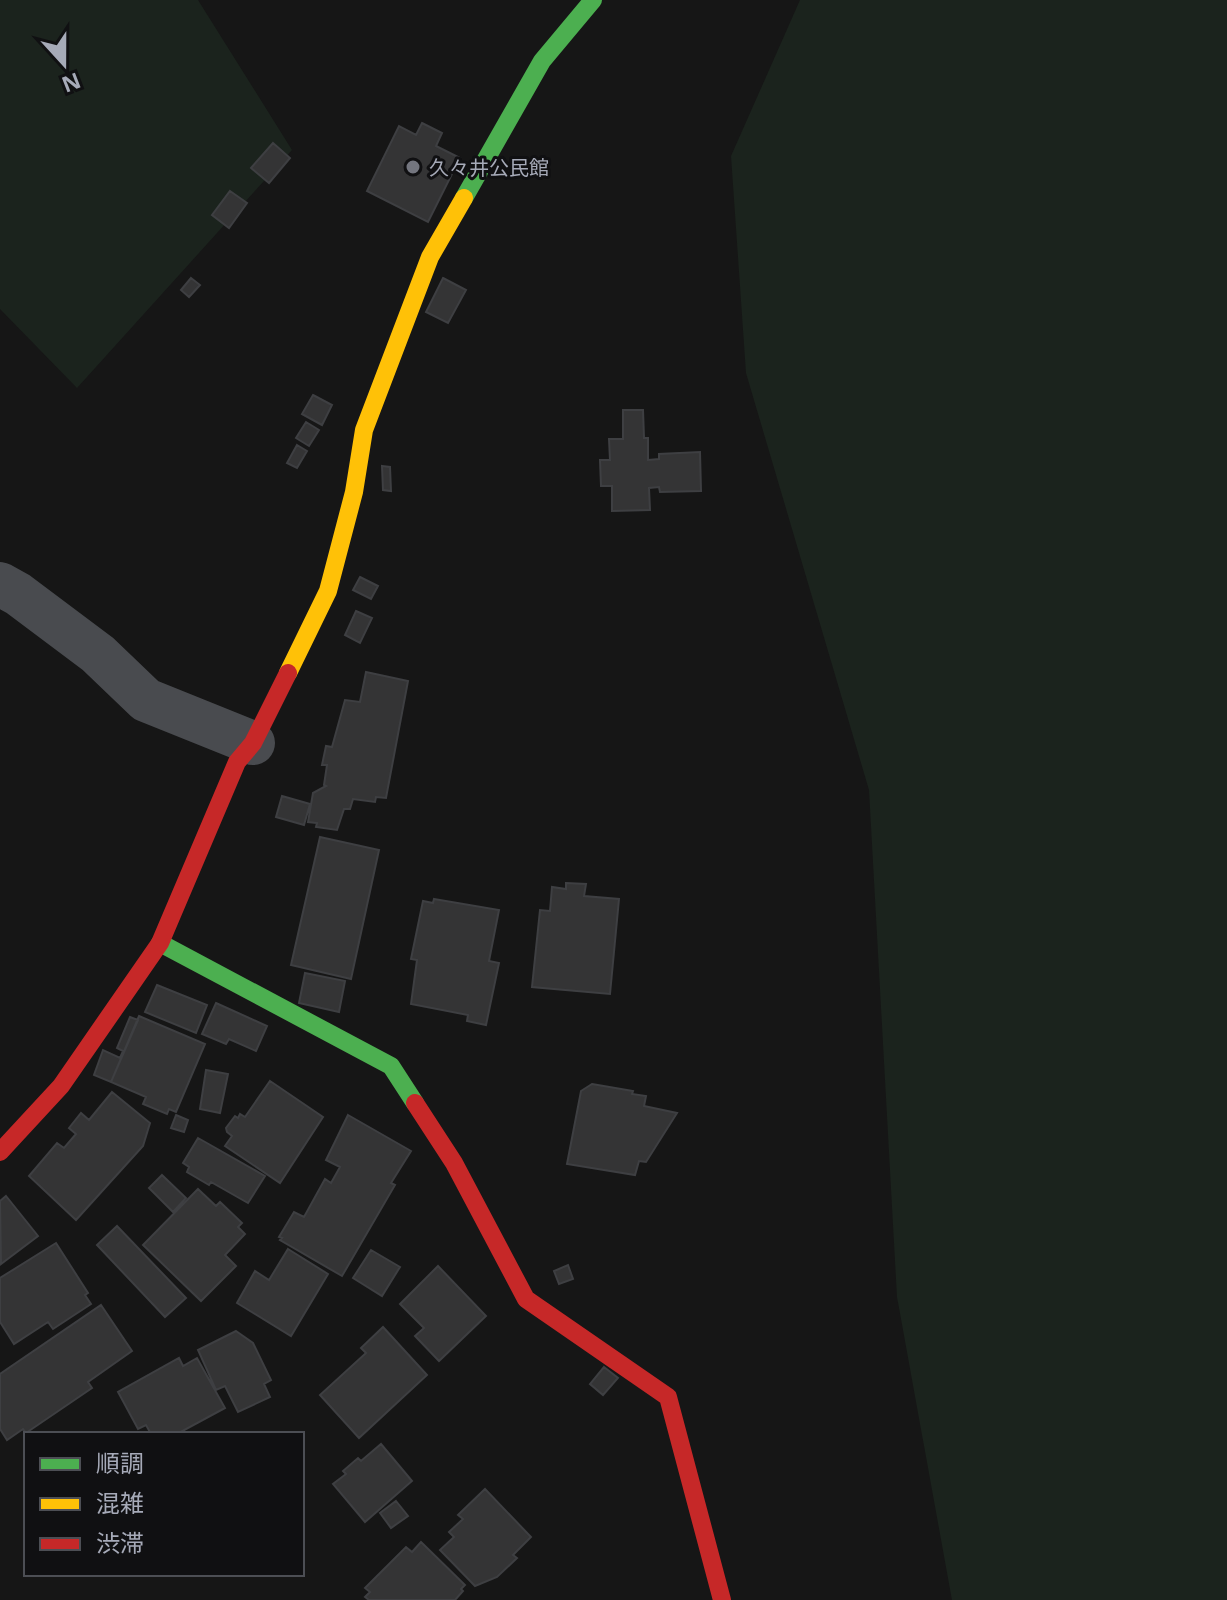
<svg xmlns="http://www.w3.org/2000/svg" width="1227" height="1600" font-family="'Open Sans','Noto Sans JP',sans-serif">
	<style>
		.green { fill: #1b231d }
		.building { fill: #343435; stroke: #3e3f42; stroke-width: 2 }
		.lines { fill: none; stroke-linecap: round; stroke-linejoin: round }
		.street { stroke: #494b4f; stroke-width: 44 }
		.fast { stroke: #4caf50; stroke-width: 18 }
		.slow { stroke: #ffc107; stroke-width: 18 }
		.jam { stroke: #c62828; stroke-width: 18 }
		.poi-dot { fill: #74767f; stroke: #101012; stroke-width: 3 }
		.labels { text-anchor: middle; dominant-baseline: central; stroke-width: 6; stroke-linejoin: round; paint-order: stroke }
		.poi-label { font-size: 20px; fill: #a6aab8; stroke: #101012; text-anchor: start }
	</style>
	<rect width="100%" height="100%" fill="#161616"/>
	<!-- green -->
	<path class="green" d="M 0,0 L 198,0 L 292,150 L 77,388 L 0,309 Z
		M 800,0 L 1227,0 L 1227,1600 L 952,1600 L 897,1297 L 869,790 L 746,373 L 731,156 Z"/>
	<!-- building -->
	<path class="building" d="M 422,123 L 442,133 L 436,146 L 460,158 L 428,222 L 367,191 L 399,126 L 416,135 Z
		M 273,143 L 290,158 L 269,183 L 251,168 Z
		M 230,191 L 247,203 L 229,228 L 212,215 Z
		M 191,278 L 200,285 L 189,297 L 181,290 Z
		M 443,278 L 466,290 L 448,323 L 426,312 Z
		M 313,395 L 332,405 L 322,425 L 302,414 Z
		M 623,410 L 643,410 L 644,438 L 648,438 L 648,460 L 659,459 L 659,454 L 700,452 L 701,491 L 660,492 L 659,487 L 649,488 L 650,510 L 612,511 L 612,486 L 601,486 L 600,460 L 610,460 L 609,439 L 623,439 Z
		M 306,422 L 319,430 L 309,446 L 296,438 Z
		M 297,445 L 307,451 L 297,468 L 287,463 Z
		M 382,466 L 390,467 L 391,491 L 383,490 Z
		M 360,577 L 378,586 L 371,599 L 353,590 Z
		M 356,611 L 372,618 L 360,643 L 345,635 Z
		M 366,672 L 408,681 L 386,798 L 376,797 L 375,802 L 353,799 L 350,809 L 344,809 L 337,830 L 316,827 L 317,823 L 308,822 L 313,793 L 326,786 L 324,785 L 327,765 L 322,765 L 326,746 L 332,747 L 345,700 L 360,702 Z
		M 282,796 L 310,804 L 304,825 L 276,817 Z
		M 320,837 L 379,850 L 351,979 L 291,965 Z
		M 566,883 L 586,884 L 584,896 L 619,899 L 610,994 L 532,987 L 540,910 L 550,911 L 552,887 L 566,889 Z
		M 434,899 L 499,910 L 489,961 L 499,963 L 486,1025 L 467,1021 L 468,1015 L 411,1004 L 417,960 L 411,959 L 423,901 L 433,903 Z
		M 305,973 L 345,981 L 339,1012 L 299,1003 Z
		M 157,985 L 207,1005 L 196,1033 L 145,1012 Z
		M 216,1003 L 267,1026 L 256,1051 L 229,1039 L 226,1044 L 202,1034 Z
		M 139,1016 L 205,1044 L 176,1112 L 169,1109 L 167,1114 L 143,1104 L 146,1097 L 111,1082 Z
		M 130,1017 L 138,1020 L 111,1082 L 94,1075 L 103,1050 L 120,1058 L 123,1051 L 117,1048 Z
		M 206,1070 L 228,1074 L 220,1113 L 200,1109 Z
		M 270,1081 L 323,1117 L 280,1183 L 225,1146 L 232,1136 L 227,1132 L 226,1128 L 235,1116 L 238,1118 L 240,1114 L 245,1117 Z
		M 592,1084 L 633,1091 L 632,1094 L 646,1096 L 644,1106 L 677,1113 L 646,1162 L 639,1161 L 635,1175 L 567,1164 L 581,1091 Z
		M 112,1092 L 150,1123 L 143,1146 L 76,1220 L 29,1176 L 57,1143 L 64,1148 L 76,1134 L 69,1128 L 81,1113 L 89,1120 Z
		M 176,1115 L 188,1120 L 184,1132 L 171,1128 Z
		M 348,1115 L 411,1151 L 391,1183 L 395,1185 L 342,1276 L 280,1240 L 282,1238 L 279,1237 L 294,1212 L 304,1217 L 325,1179 L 331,1183 L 340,1167 L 326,1160 Z
		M 198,1138 L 265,1176 L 248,1203 L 211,1182 L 209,1185 L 187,1172 L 189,1167 L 183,1163 Z
		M 162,1175 L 186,1198 L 173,1212 L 149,1188 Z
		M 198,1189 L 216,1206 L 220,1202 L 242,1223 L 238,1227 L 245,1234 L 225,1255 L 236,1266 L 201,1301 L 143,1245 Z
		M 6,1196 L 38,1236 L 1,1264 L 0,1201 Z
		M 117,1226 L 186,1298 L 165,1317 L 97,1245 Z
		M 56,1243 L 88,1293 L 85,1295 L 91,1304 L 53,1329 L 48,1322 L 14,1344 L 0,1322 L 0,1278 Z
		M 288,1249 L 328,1274 L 291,1336 L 237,1303 L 255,1271 L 269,1280 Z
		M 371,1250 L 400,1267 L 382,1296 L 353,1278 Z
		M 568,1265 L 573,1279 L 559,1284 L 554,1271 Z
		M 438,1266 L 486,1316 L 439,1361 L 415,1336 L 424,1328 L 400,1304 Z
		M 101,1305 L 132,1351 L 88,1382 L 92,1388 L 26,1433 L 23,1429 L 7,1440 L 0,1429 L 0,1374 Z
		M 383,1327 L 427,1375 L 359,1438 L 320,1395 L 366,1353 L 361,1348 Z
		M 236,1331 L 253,1343 L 271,1380 L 264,1384 L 270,1397 L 238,1412 L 225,1386 L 216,1390 L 198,1350 Z
		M 179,1358 L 183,1366 L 197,1358 L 225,1408 L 177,1434 L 151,1434 L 146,1425 L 138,1429 L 118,1392 Z
		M 604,1367 L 618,1378 L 603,1395 L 590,1384 Z
		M 381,1444 L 412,1481 L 365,1522 L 333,1484 L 346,1474 L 343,1471 L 358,1458 L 361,1461 Z
		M 485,1489 L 531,1537 L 513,1555 L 517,1558 L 497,1577 L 475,1586 L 440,1550 L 454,1537 L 449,1532 L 463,1519 L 458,1515 Z
		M 396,1501 L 408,1516 L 391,1528 L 380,1513 Z
		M 421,1542 L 465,1585 L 461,1589 L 463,1591 L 455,1600 L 369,1600 L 365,1597 L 370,1592 L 365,1588 L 406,1547 L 412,1552 Z"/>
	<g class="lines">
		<!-- street -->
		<path class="street" d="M 0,584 L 18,594 L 98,654 L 146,700 L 253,743"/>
		<!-- fast -->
		<path class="fast" d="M 464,198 L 542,61 L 593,0
			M 160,943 L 391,1066 L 415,1103"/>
		<!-- slow -->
		<path class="slow" d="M 288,673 L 328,591 L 354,492 L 364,430 L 430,257 L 464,198"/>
		<!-- jam -->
		<path class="jam" d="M 415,1103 L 454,1163 L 526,1299 L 668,1397 L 722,1600
			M 0,1152 L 61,1086 L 160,943 L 237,762 L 253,743 L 288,673"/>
	</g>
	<!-- markers -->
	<circle class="poi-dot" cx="413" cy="167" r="8"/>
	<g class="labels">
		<!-- poi labels -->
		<g class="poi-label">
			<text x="429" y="167">久々井公民館</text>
		</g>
	</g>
	<!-- legend -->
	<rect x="24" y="1432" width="280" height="144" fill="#101012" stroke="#4c4e54" stroke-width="2"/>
	<rect x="40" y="1458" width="40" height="12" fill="#4caf50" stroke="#4c4e54" stroke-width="2"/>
	<text x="96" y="1472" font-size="24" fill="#a6aab8">順調</text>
	<rect x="40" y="1498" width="40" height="12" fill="#ffc107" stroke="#4c4e54" stroke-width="2"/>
	<text x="96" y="1512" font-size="24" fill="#a6aab8">混雑</text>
	<rect x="40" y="1538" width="40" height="12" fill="#c62828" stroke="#4c4e54" stroke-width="2"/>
	<text x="96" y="1552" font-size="24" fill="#a6aab8">渋滞</text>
	<!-- north arrow -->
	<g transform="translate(64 64) rotate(159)" stroke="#101012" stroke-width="6" paint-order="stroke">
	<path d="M0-6L14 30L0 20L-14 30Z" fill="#a6aab8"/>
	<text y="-12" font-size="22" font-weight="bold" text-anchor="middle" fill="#a6aab8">N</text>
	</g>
</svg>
